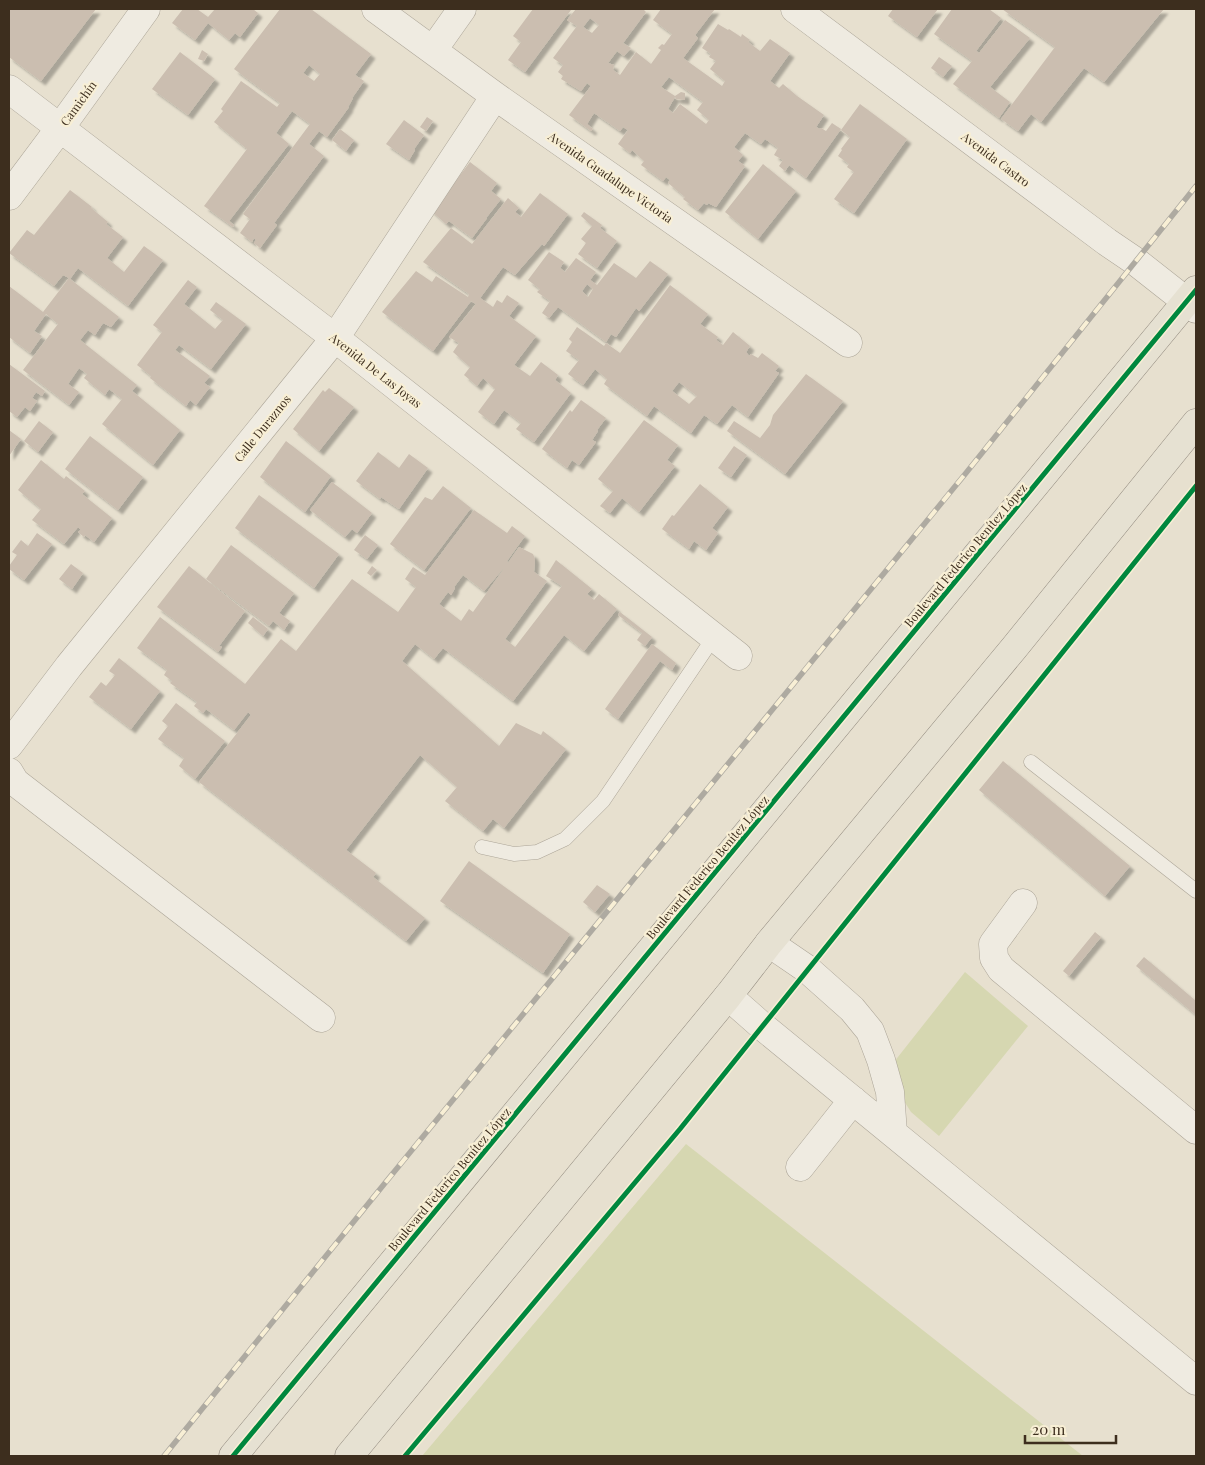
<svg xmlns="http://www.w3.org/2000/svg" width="1205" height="1465" font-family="'Playfair Display',serif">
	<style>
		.green { fill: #d6d7b1 }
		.building { fill: #cbbeb0; fill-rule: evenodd; filter: url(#shadow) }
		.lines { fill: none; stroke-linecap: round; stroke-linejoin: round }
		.service-casing { stroke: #aca598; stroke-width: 15 }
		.minor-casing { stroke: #aca598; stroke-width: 29 }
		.primary-casing { stroke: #928a7f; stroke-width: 29 }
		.service { stroke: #efebe1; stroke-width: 14 }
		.minor { stroke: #efebe1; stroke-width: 28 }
		.primary { stroke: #e6e1d2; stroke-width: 28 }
		.rail-casing { stroke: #aeaaa1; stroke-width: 5.5 }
		.rail { stroke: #f8efd5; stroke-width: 4; stroke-dasharray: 11; stroke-linecap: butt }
		.cycleway-casing { stroke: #f8efd5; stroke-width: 8 }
		.cycleway { stroke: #00873e; stroke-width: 5 }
		.labels { text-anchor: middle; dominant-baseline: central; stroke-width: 4.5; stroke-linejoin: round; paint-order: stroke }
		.street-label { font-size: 12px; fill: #3d2e1e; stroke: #f8efd5 }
	</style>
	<defs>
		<filter id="shadow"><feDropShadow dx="4.5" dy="4.5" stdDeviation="1" flood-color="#0004"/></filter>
	</defs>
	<rect width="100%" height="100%" fill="#e7e0cf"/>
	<!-- green -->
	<path class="green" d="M 965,972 L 1028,1026 L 939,1136 L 911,1112 L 904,1101 L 894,1062 Z
		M 686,1144 L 1083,1456 L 1084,1456 L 422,1456 Z"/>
	<!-- building -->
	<path class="building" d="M 9,9 L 96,9 L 41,81 L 9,57 Z
		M 183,9 L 197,9 L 208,17 L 215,9 L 253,9 L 258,13 L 240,37 L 235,33 L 229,40 L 208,23 L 195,40 L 172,23 Z
		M 280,9 L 311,9 L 371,54 L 355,75 L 364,81 L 352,98 L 353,98 L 348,107 L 349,107 L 327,137 L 319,131 L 309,144 L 324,156 L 274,223 L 277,225 L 260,248 L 254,243 L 256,240 L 254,238 L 252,242 L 240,233 L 250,219 L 243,214 L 310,124 L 292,111 L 276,133 L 289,144 L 229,221 L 234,225 L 233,227 L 204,206 L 247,149 L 214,122 L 223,111 L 221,109 L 241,81 L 277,107 L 280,103 L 234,69 ZM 309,65 L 320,74 L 314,81 L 303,73 Z
		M 533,9 L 571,10 L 525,72 L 508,60 L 521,42 L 513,36 Z
		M 576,9 L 645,9 L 644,10 L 646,12 L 623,43 L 631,48 L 624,56 L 617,51 L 608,63 L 614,65 L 613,70 L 620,75 L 636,52 L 651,64 L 661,50 L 658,48 L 662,44 L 664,45 L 672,34 L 653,20 L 661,9 L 715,9 L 695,35 L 698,38 L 683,58 L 722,86 L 725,81 L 710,69 L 716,61 L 709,57 L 711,54 L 702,48 L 718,24 L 728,30 L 729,29 L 741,37 L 742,34 L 750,40 L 748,42 L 760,51 L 770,39 L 790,53 L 770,81 L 779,88 L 783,84 L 797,96 L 824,115 L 816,127 L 820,129 L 821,128 L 826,131 L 832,123 L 841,129 L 806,178 L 789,165 L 785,171 L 779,166 L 783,160 L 774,155 L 778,148 L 765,139 L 761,144 L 745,133 L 734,147 L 743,155 L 738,161 L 745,166 L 716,207 L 708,203 L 707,205 L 704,203 L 698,210 L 683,199 L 685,197 L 668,183 L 670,180 L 666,177 L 663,181 L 641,165 L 644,161 L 633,151 L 632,150 L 630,153 L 618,144 L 628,130 L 623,127 L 620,131 L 594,113 L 587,124 L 593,129 L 591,131 L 569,115 L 591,86 L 587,83 L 581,91 L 561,79 L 563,76 L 558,72 L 563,65 L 553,58 L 577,26 L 567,20 ZM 590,18 L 599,25 L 592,33 L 583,27 ZM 669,77 L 703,102 L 697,110 L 709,120 L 706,124 L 680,104 L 673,113 L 668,109 L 675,97 L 676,99 L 685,100 L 685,93 L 681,92 L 675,96 L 661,87 Z
		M 893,9 L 938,9 L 917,37 L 888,16 Z
		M 952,9 L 989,9 L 1001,18 L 976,51 L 979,53 L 1005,20 L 1030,38 L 990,87 L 1010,102 L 999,118 L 953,84 L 972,61 L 934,34 Z
		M 1002,9 L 1164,9 L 1104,82 L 1084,68 L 1041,122 L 1031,114 L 1018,131 L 1001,119 L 1055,47 Z
		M 202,50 L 208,54 L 204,61 L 198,59 Z
		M 180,52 L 215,79 L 188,115 L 152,89 Z
		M 939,57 L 952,66 L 943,77 L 931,68 Z
		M 860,104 L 907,139 L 854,213 L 834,199 L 854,172 L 847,167 L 849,164 L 838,156 L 842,150 L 841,149 L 850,137 L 841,130 Z
		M 427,117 L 433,121 L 426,131 L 420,127 Z
		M 404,120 L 424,135 L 414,149 L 415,150 L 409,160 L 386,144 Z
		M 340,129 L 354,140 L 346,151 L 332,140 Z
		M 470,162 L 497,183 L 491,191 L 501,199 L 486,218 L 487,218 L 472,238 L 449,221 L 446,224 L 428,208 L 445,195 Z
		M 763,164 L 796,191 L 758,239 L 725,212 Z
		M 70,190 L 92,207 L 91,208 L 108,222 L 106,224 L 123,237 L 107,258 L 124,272 L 144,246 L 163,260 L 128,306 L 78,268 L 70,279 L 119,317 L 111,327 L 103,323 L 95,335 L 88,330 L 80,340 L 137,385 L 132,391 L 180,430 L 153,465 L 102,424 L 122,399 L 109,389 L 105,395 L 84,378 L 87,374 L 79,368 L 68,384 L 79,392 L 69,405 L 23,370 L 58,324 L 46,314 L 34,331 L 42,336 L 30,353 L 9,337 L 9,286 L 43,312 L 69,278 L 63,275 L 54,286 L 9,253 L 27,230 L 34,235 Z
		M 540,193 L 568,214 L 544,246 L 542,244 L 515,275 L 503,267 L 480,298 L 493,307 L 497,300 L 502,303 L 507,295 L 519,303 L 509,316 L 536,336 L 514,365 L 530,376 L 541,362 L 558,375 L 555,380 L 571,393 L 534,442 L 516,429 L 521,423 L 504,410 L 494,424 L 478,412 L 495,389 L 483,378 L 477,386 L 464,375 L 470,367 L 453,352 L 459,343 L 449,337 L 476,304 L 471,301 L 433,351 L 382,312 L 416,271 L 432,282 L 436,276 L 468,297 L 469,294 L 423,262 L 451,228 L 472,244 L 508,198 L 519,208 L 515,212 L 521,217 Z
		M 584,212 L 602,225 L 600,228 L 617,241 L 597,268 L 578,254 L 586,243 L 581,239 L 592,226 L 581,216 Z
		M 549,252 L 564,262 L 560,268 L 565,272 L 576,258 L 596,272 L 590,280 L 597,285 L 614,263 L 636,278 L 650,261 L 668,274 L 639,311 L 636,308 L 616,337 L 611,334 L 606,342 L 558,307 L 549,318 L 542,313 L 550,301 L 537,292 L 540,289 L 528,280 ZM 587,284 L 593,289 L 588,297 L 582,291 Z
		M 188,280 L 197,287 L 184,304 L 215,329 L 223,320 L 210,310 L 216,302 L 246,324 L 211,369 L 179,345 L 175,350 L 210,376 L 204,383 L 210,387 L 196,405 L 190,400 L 186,406 L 150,378 L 151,376 L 137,365 L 162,332 L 153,325 Z
		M 670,285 L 708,314 L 700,324 L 718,337 L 716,340 L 723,345 L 733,332 L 750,346 L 746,352 L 749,356 L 751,354 L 758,358 L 762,353 L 779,366 L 775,371 L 779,373 L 748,417 L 732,405 L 717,424 L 704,415 L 691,433 L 654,406 L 647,416 L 604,384 L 607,379 L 595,369 L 583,385 L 568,374 L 579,360 L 566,351 L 572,342 L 569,339 L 577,327 L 604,346 L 606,343 L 620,353 ZM 679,382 L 697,396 L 689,404 L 672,391 Z
		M 9,364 L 45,391 L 42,396 L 36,392 L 32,398 L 37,401 L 30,411 L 25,407 L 17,417 L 9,411 Z
		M 806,374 L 843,401 L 785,474 L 727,431 L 734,421 L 760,438 L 770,425 L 773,415 Z
		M 329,388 L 354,407 L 319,451 L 293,429 L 323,390 L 325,392 Z
		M 581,400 L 606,418 L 597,430 L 598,431 L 592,440 L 596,442 L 579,465 L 572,460 L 567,468 L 542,449 L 570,410 L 572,412 Z
		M 644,420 L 678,445 L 667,460 L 675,466 L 639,512 L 622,498 L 610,513 L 600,506 L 613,491 L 598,479 Z
		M 39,421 L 53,432 L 38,452 L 24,441 Z
		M 9,430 L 21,439 L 9,456 Z
		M 90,436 L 143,477 L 118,510 L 65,469 Z
		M 286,441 L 331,476 L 305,512 L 260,477 Z
		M 734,446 L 747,455 L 731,477 L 718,468 Z
		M 378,452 L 399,468 L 409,454 L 428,468 L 399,509 L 381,497 L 380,499 L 356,481 Z
		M 41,460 L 64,479 L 66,476 L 85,491 L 82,494 L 112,518 L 94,542 L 85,535 L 84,537 L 78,532 L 81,530 L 78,527 L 64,544 L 32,520 L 41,509 L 18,490 Z
		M 332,482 L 372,513 L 357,533 L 352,529 L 345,537 L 310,510 Z
		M 700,484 L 728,507 L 712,528 L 718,533 L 706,550 L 694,541 L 689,549 L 662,529 L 672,515 L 674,516 Z
		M 443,486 L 471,508 L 424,570 L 390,544 L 425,497 L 432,500 Z
		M 259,495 L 339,554 L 314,588 L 235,528 Z
		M 474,510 L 507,533 L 512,526 L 525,536 L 507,561 L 508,563 L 519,547 L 533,554 L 535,559 L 534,572 L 547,581 L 505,639 L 515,647 L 562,586 L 546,576 L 556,560 L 592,589 L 587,594 L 594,600 L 599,594 L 617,609 L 584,651 L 564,635 L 513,701 L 443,648 L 434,659 L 415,644 L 402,661 L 499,746 L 516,723 L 541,735 L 543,731 L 566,749 L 504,828 L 493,819 L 483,831 L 445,801 L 457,787 L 420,755 L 346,850 L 376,873 L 373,877 L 425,918 L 406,941 L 199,782 L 251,715 L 248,712 L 234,730 L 206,709 L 203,713 L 194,706 L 197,702 L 170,683 L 172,681 L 164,675 L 167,670 L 137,648 L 160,617 L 245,684 L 281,639 L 296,651 L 352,579 L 398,612 L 416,587 L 405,579 L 413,567 L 425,575 ZM 503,569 L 503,570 L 473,612 L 469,609 L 461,621 L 439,604 L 448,592 L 451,595 L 455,588 L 454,587 L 463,575 L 484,591 Z
		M 37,533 L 52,544 L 24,580 L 9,569 L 9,566 L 17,555 L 12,552 L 21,540 L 28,546 Z
		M 365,535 L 378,545 L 367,559 L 354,550 Z
		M 231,545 L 294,593 L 279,613 L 290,621 L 284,630 L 273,621 L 269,626 L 206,579 Z
		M 71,564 L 83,573 L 72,589 L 59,579 Z
		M 189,566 L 245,611 L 219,646 L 222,647 L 218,652 L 157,607 Z
		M 372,566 L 377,570 L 371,576 L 367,573 Z
		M 620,612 L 652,637 L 645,646 L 637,640 L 642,633 L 618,615 Z
		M 253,617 L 268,629 L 263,636 L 248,623 Z
		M 652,644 L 676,663 L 672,670 L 660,661 L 618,719 L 605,709 Z
		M 119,658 L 160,691 L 131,729 L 89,697 L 101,682 L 106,686 L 115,675 L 109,671 Z
		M 176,703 L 225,741 L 195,779 L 179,766 L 184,758 L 158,739 L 168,726 L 162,721 Z
		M 1003,761 L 1130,866 L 1105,896 L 979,790 Z
		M 469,861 L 570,934 L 543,973 L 440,901 Z
		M 597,885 L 610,894 L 595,912 L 583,902 Z
		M 1095,932 L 1101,937 L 1069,976 L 1063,971 Z
		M 1144,957 L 1196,1001 L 1196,1015 L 1136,966 Z"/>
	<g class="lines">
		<!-- service casing -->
		<g class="service-casing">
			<path id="service" d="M 1031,762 L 1196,891
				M 482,847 L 514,854 L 537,852 L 565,839 L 603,801 L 714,637"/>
		</g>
		<!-- minor casing -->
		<g class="minor-casing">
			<path id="minor" d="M 376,9 L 495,96 L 848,343
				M 795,9 L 1107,242 L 1135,261 L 1196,309
				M 433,50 L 462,9
				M 9,89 L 335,338 L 738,656
				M 9,196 L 60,128 L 146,9
				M 9,745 L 69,666 L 335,338 L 495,96
				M 9,772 L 15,782 L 321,1018
				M 1023,903 L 993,944 L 994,958 L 1001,969 L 1196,1130
				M 769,943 L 807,969 L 852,1009 L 870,1031 L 881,1060 L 890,1092 L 893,1133
				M 728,996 L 762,1026 L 1196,1381
				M 800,1167 L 853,1100"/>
		</g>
		<!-- primary casing -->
		<g class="primary-casing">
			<path id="primary" d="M 233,1456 L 1196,290
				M 349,1456 L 728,996 L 769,943 L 1014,648 L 1196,423"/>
		</g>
		<!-- service -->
		<use href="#service" class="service"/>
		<!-- minor -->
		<use href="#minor" class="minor"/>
		<!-- primary -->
		<use href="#primary" class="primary"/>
		<!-- rail casing -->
		<g class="rail-casing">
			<path id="rail" d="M 164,1456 L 385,1183 L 966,473 L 1196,186"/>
		</g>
		<!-- rail -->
		<use href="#rail" class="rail"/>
		<!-- cycleway casing -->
		<g class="cycleway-casing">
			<path id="cycleway" d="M 233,1456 L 1196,290
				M 405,1456 L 680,1129 L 1196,486"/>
		</g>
		<!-- cycleway -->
		<use href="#cycleway" class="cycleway"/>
	</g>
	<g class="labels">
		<!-- street labels -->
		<g class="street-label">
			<text transform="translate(78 103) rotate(-54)">Camichín</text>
			<text transform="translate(996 159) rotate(37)">Avenida Castro</text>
			<text transform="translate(611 177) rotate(35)">Avenida Guadalupe Victoria</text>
			<text transform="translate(376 370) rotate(38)">Avenida De Las Joyas</text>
			<text transform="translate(262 428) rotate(-51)">Calle Duraznos</text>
			<text transform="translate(965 555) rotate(-50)">Boulevard Federico Benítez López</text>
			<text transform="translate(707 867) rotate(-50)">Boulevard Federico Benítez López</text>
			<text transform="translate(449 1179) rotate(-50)">Boulevard Federico Benítez López</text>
		</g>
	</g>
	<!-- border -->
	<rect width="1205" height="1465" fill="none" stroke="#3d2e1e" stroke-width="20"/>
	<!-- scale -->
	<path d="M1025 1435v8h91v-8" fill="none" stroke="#3d2e1e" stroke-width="2.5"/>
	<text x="1032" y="1435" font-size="15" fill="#3d2e1e" stroke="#f8efd5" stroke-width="4" paint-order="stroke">20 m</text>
</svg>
